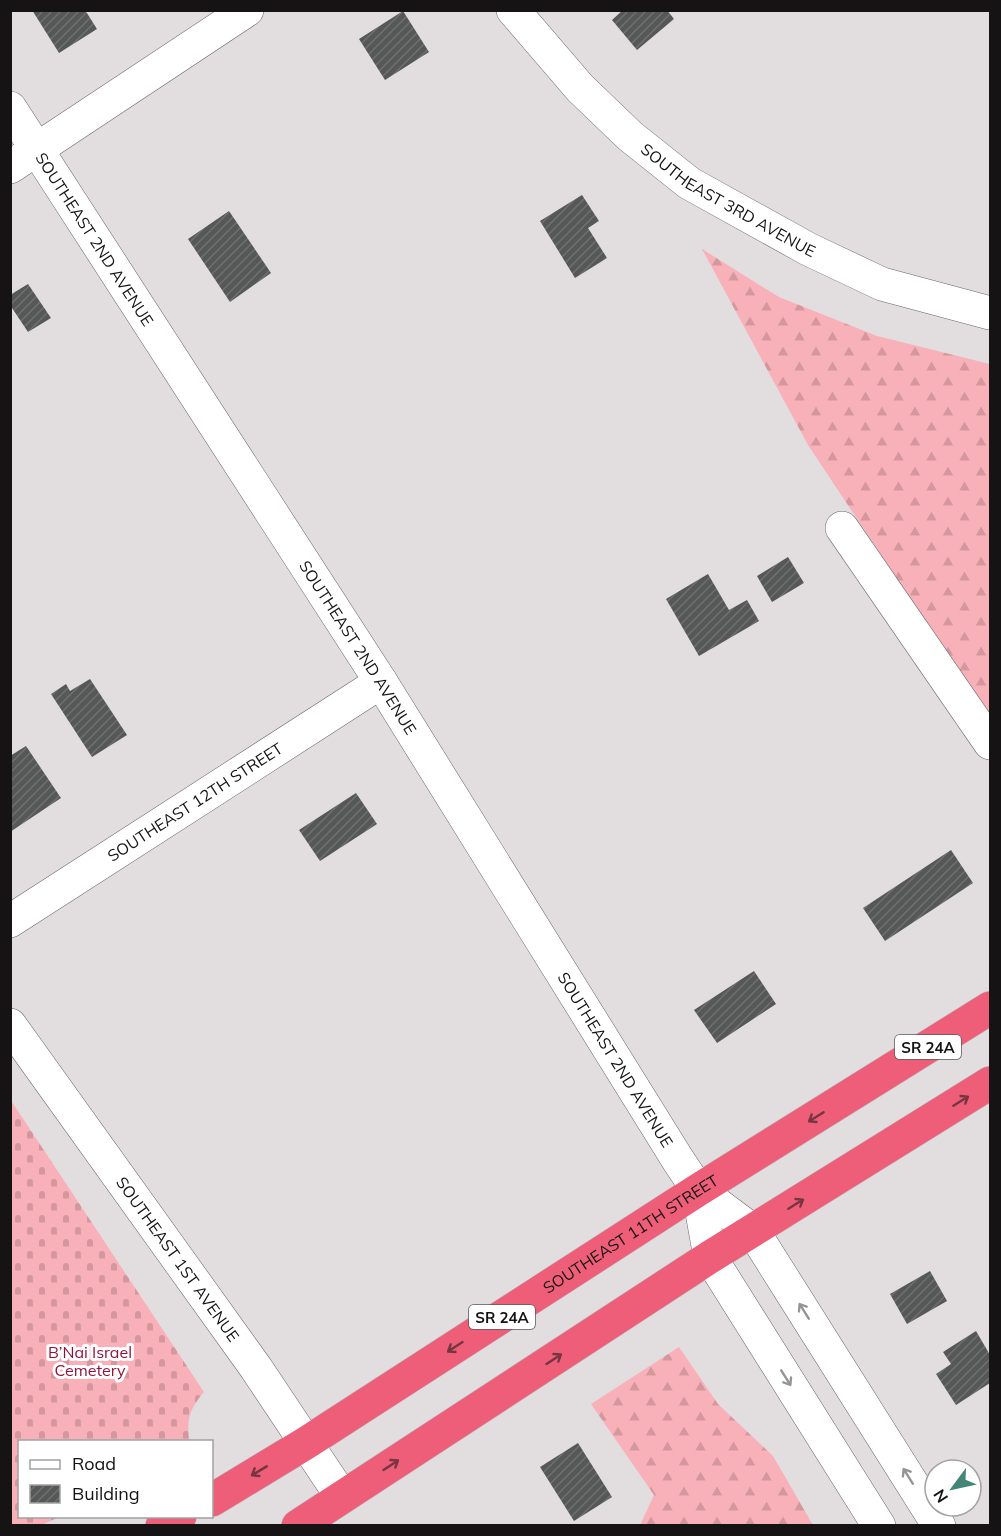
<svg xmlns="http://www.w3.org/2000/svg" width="1001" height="1536" font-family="Mulish,sans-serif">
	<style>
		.forest { fill: url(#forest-firs) }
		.cemetery { fill: url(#cemetery-stones) }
		.building { fill: url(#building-hatch) }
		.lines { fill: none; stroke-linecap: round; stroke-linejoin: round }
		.minor-casing { stroke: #6c6768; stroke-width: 34 }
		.highway-casing { stroke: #bdbdbd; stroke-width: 34 }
		.minor { stroke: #fff; stroke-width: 33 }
		.highway { stroke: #ee5e79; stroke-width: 33 }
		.oneway { stroke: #773541 }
		.oneway2 { stroke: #969595 }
		.labels { text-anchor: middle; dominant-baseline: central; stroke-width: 6; stroke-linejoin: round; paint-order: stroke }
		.shield { fill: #fff; stroke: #5b5a5a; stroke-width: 1.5 }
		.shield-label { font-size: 15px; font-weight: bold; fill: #151313 }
		.street-label { font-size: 16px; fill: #151313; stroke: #fff }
		.park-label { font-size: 16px; fill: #921339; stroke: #fff }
	</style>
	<defs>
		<pattern id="forest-firs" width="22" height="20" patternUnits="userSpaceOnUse" patternTransform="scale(1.5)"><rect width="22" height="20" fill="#f9b1b9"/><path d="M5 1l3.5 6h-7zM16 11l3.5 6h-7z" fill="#d5979e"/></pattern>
		<pattern id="cemetery-stones" width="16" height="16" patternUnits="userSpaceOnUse" patternTransform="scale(1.5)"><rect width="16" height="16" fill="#f9b1b9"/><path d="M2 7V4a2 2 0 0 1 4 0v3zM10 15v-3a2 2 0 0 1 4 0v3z" fill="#d5979e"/></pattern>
		<pattern id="building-hatch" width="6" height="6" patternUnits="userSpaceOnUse" patternTransform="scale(1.5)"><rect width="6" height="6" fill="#555857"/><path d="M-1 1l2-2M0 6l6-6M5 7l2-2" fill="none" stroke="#6e706f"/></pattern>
	</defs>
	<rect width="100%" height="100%" fill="#e2ddde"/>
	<!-- forest -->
	<path class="forest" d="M 702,249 L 779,297 L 877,336 L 990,364 L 990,719 L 808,445 Z
		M 679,1347 L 718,1404 L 773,1456 L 813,1525 L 640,1525 L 654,1495 L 591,1404 Z"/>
	<!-- cemetery -->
	<path class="cemetery" d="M 10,1099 L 204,1392 C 189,1410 187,1418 189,1441 L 20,1442 L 20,1516 L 59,1517 L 42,1525 L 11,1525 Z"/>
	<!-- building -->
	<path class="building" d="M 32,10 L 85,10 L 97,29 L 59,53 Z
		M 623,10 L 667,10 L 674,19 L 637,50 L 612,20 Z
		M 403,11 L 429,52 L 385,80 L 359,39 Z
		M 582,195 L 599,221 L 588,228 L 607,258 L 575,278 L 540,221 Z
		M 229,211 L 271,273 L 230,302 L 188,239 Z
		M 28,284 L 51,318 L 28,332 L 10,305 L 10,295 Z
		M 788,557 L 804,583 L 772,602 L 757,576 Z
		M 708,574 L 729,610 L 747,600 L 759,621 L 699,656 L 666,599 Z
		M 90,679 L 127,735 L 92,757 L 51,694 L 66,684 L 70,691 Z
		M 26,746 L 61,798 L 10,832 L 10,756 Z
		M 356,793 L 377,824 L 320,861 L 299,830 Z
		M 951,850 L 973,883 L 885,941 L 863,908 Z
		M 754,971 L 776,1004 L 717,1043 L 694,1010 Z
		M 930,1271 L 947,1301 L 907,1324 L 890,1294 Z
		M 976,1331 L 990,1355 L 990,1383 L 956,1405 L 936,1374 L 951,1364 L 943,1352 Z
		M 578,1443 L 612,1497 L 574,1521 L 540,1467 Z"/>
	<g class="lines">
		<!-- minor casing -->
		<g class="minor-casing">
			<g id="minor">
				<path id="s1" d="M 513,10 L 580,88 L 630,136 L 689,183 L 808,249 L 882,284 L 990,313"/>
				<path id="s2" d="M 10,108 L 381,682 L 678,1160 L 698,1190 L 753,1231 L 939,1526"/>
				<path d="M 10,167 L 247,10"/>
				<path d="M 842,528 L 990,743"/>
				<path id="s3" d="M 10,921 L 381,682"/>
				<path id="s4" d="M 10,1025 L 256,1368 L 342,1497"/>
				<path d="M 698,1190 L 710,1257 L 879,1526"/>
			</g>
		</g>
		<!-- highway casing -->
		<g class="highway-casing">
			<g id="highway">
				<path id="s5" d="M 212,1500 L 306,1443 L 698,1190 L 990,1008"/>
				<path d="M 162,1526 L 180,1516"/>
				<path d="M 298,1526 L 710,1257 L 990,1083"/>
			</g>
		</g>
		<!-- minor -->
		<use href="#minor" class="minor"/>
		<!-- highway -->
		<use href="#highway" class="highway"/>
	</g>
	<!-- one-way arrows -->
	<defs><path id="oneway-shaft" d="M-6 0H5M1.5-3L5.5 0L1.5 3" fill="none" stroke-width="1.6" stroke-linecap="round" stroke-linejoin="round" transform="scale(1.5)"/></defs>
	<g class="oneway">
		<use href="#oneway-shaft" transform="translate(961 1101) rotate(-32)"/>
		<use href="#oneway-shaft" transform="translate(816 1117) rotate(148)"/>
		<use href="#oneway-shaft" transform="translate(796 1204) rotate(-32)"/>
		<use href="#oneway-shaft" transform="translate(455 1347) rotate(147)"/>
		<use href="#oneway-shaft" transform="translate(554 1359) rotate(-33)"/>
		<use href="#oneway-shaft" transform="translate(391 1465) rotate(-33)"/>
		<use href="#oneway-shaft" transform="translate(259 1471) rotate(149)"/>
	</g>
	<g class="oneway2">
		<use href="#oneway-shaft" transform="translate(804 1311) rotate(-122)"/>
		<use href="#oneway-shaft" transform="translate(786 1378) rotate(58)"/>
		<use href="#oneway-shaft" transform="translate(908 1476) rotate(-122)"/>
	</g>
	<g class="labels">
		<!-- shield labels -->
		<g class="shield">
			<rect x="895" y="1035" width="66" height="24" rx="4.5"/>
			<rect x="469" y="1305" width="66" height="24" rx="4.5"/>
		</g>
		<g class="shield-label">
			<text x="928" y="1047">SR 24A</text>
			<text x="502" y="1317">SR 24A</text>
		</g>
		<!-- street labels -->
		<g class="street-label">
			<text stroke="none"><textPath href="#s1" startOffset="290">SOUTHEAST 3RD AVENUE</textPath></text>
			<text stroke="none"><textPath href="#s2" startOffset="156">SOUTHEAST 2ND AVENUE</textPath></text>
			<text stroke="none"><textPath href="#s2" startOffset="642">SOUTHEAST 2ND AVENUE</textPath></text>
			<text stroke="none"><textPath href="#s3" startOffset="220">SOUTHEAST 12TH STREET</textPath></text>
			<text stroke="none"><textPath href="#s2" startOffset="1128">SOUTHEAST 2ND AVENUE</textPath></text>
			<text stroke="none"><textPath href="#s5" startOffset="496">SOUTHEAST 11TH STREET</textPath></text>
			<text stroke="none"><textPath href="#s4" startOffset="288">SOUTHEAST 1ST AVENUE</textPath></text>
		</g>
		<!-- park labels -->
		<g class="park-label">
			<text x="90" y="1352">B’Nai Israel<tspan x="90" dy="18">Cemetery</tspan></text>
		</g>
	</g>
	<!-- border -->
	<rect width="1001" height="1536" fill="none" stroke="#151313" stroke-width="24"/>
	<!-- legend -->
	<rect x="18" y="1440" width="195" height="78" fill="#ffffff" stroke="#a1a1a1" stroke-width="1.5"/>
	<rect x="30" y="1460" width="30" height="9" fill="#ffffff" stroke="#a1a1a1" stroke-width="1.5"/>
	<text x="72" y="1470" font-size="18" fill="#151313">Road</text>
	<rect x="30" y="1485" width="30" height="18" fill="url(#building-hatch)" stroke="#a1a1a1" stroke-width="1.5"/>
	<text x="72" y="1500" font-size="18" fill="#151313">Building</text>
	<!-- north arrow -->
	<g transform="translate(953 1488) rotate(237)"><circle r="28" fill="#ffffff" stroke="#a1a1a1" stroke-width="1.5"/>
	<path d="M0-4.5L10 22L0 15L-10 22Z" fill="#438576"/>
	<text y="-9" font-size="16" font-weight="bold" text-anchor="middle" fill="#151313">N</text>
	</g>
</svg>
